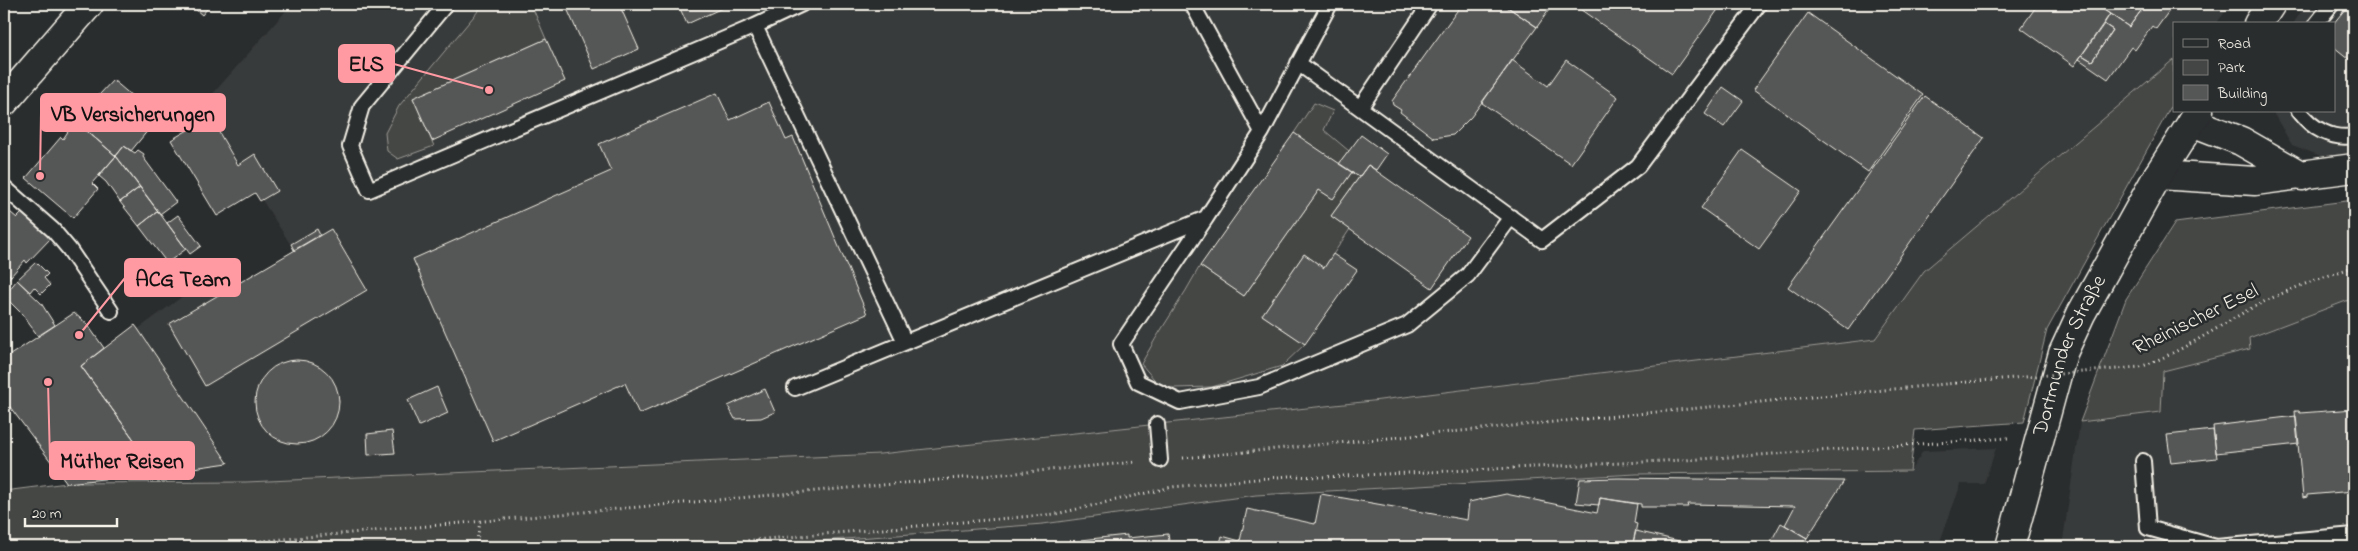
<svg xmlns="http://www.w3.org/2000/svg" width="2358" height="551" font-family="'Indie Flower',sans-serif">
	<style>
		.built { fill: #373a3a }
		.green { fill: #444645; stroke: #9c9c96 }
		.building { fill: #555756; stroke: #f4f1e8 }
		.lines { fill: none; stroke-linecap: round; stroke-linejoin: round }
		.service-casing { stroke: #f4f1e8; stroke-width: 18 }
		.minor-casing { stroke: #f4f1e8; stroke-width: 31 }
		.tertiary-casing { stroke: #f4f1e8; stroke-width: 31 }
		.secondary-casing { stroke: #f4f1e8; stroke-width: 31 }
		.path { stroke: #f4f1e8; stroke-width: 3; stroke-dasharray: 1 4; stroke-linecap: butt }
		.service { stroke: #2a2d2e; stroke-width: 14 }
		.minor { stroke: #2a2d2e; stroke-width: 28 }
		.tertiary { stroke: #2a2d2e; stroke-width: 28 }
		.secondary { stroke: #2a2d2e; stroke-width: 28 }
		.path-bridge { stroke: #f4f1e8; stroke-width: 3; stroke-dasharray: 1 4; stroke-linecap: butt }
		.labels { text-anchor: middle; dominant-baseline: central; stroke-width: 5; stroke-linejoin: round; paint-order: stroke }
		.street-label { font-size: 21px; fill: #f4f1e8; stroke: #2a2d2e }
		.leader { fill: none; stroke: #ff9aa2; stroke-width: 2 }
		.callout-dot { fill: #ff9aa2; stroke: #2a2d2e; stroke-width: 2 }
		.callout { fill: #ff9aa2; stroke: #ff9aa2; stroke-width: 2 }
		.callout-label { font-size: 22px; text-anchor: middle; font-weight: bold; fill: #111 }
	</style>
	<rect width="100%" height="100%" fill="#2a2d2e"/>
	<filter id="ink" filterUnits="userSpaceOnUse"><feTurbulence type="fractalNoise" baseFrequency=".02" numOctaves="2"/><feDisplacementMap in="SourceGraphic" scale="10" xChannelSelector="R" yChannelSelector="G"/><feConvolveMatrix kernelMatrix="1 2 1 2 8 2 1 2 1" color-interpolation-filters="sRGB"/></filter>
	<g filter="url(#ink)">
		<!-- built -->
		<path class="built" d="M 292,4 L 2231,4 L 2216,24 L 2174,24 L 2174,59 L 1924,271 L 1875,339 L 1372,401 L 880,454 L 246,482 L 67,483 L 228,463 L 138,329 L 206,279 L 217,295 L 294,250 L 202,106 Z
			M 2306,4 L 2354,4 L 2354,161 L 2339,163 L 2292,145 L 2272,111 L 2334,111 L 2334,24 L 2293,24 Z
			M 2354,298 L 2354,547 L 2062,547 L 2080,422 L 2161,412 L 2162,371 L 2250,349 L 2249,338 Z
			M 1996,448 L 1984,484 L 1961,484 L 1938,547 L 739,547 L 1043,524 L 1256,495 L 1636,474 L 1910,471 L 1923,451 Z"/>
		<!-- green -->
		<path class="green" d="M 484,4 L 531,4 L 546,39 L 413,98 L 434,146 L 398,159 L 387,151 L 385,133 L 399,106 Z
			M 2174,59 L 2174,101 L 2047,330 L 2024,422 L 1915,430 L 1910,471 L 1636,474 L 1256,495 L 1043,524 L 739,547 L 4,547 L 4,491 L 67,483 L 246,482 L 880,454 L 1372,401 L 1875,339 L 1924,271 Z
			M 1314,103 L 1333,111 L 1324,130 L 1349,151 L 1339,164 L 1294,133 Z
			M 1352,172 L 1359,177 L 1331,216 L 1350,229 L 1324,268 L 1304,254 L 1262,315 L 1305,344 L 1282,366 L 1212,387 L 1174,388 L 1160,386 L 1141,364 C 1159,330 1182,300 1200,266 L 1244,296 L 1319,190 L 1333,199 Z
			M 2354,200 L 2354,298 L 2249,338 L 2250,349 L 2163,371 L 2161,412 L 2080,422 L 2126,299 L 2175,223 Z"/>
		<!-- building -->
		<path class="building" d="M 189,4 L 211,4 L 202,15 Z
			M 565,4 L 619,4 L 639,49 L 594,69 Z
			M 678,4 L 731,4 L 687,24 Z
			M 1462,4 L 1503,4 L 1537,27 L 1471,117 L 1453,135 L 1434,138 L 1400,112 L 1401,110 L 1393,105 L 1392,101 Z
			M 1503,4 L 1553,4 L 1537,27 Z
			M 1579,4 L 1722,4 L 1672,74 L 1577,7 Z
			M 2038,4 L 2095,4 L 2110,14 L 2074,66 L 2021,28 Z
			M 2095,4 L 2146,4 L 2129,27 Z
			M 2146,4 L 2174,4 L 2156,29 L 2152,26 L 2135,50 L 2131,47 L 2108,79 L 2079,59 L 2082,55 L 2092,61 L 2113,30 L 2104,24 L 2110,14 L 2129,27 Z
			M 2344,4 L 2354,4 L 2354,63 L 2334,47 L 2333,24 L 2346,8 L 2343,6 Z
			M 1808,13 L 1923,95 L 1868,172 L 1753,90 Z
			M 2104,24 L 2113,30 L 2092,61 L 2082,55 Z
			M 546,39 L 565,81 L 432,141 L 413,98 Z
			M 1512,60 L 1548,86 L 1566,60 L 1618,97 L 1571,164 L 1482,103 Z
			M 113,80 L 158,118 L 131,151 L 124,146 L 116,156 L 75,121 Z
			M 1723,87 L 1743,101 L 1724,127 L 1705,114 Z
			M 717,93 L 730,120 L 769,102 L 786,140 L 793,137 L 867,314 L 639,414 L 625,383 L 493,441 L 413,259 L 611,171 L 599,144 Z
			M 1925,96 L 1984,138 L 1848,330 L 1788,287 Z
			M 210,117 L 238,165 L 255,154 L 277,191 L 260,201 L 255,193 L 217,216 L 171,140 Z
			M 75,121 L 116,156 L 92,183 L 98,189 L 73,218 L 26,178 L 61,137 L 63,139 Z
			M 1294,133 L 1352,172 L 1333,199 L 1319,190 L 1244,296 L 1200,266 Z
			M 1361,135 L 1387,154 L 1376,170 L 1368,165 L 1359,177 L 1339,164 Z
			M 124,146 L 135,153 L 138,150 L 144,154 L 143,157 L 176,202 L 160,214 L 116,156 Z
			M 1742,150 L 1801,191 L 1759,249 L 1701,208 Z
			M 116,156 L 140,187 L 120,202 L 106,182 L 99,176 Z
			M 1368,165 L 1468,236 L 1432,288 L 1331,216 Z
			M 140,187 L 158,211 L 139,226 L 120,202 Z
			M 4,207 L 17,218 L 22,213 L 51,238 L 27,263 L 25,260 L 11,276 L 4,270 Z
			M 158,211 L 186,249 L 167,263 L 139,226 Z
			M 178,215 L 201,246 L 190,254 L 167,223 Z
			M 317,229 L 320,235 L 294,250 L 291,244 Z
			M 331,229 L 367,290 L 205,386 L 169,324 Z
			M 1304,254 L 1324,268 L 1333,254 L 1357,270 L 1305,344 L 1262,315 Z
			M 36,262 L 48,274 L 44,278 L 50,285 L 41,294 L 34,287 L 30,292 L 17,280 Z
			M 4,270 L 11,276 L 4,284 L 9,289 L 4,296 Z
			M 17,280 L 41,303 L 55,325 L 38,336 L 22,314 L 4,296 Z
			M 74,313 L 87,324 L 104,348 L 81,366 L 158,473 L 67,483 L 4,399 L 4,359 Z
			M 135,325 L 138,329 L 228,463 L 158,473 L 81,366 Z
			M255 402a42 42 0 1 1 84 0a42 42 0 1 1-84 0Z
			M 437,387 L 448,413 L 419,426 L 408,400 Z
			M 765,389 L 775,412 L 761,418 L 735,419 L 728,406 Z
			M 2354,409 L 2354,491 L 2307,495 L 2307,497 L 2303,498 L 2295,411 L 2299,411 L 2300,413 Z
			M 2296,416 L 2299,444 L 2216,453 L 2213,426 Z
			M 2213,430 L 2217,458 L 2171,463 L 2167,435 Z
			M 392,431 L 395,453 L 368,455 L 367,434 Z
			M 1619,478 L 1844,481 L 1807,538 L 1785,525 L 1795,506 L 1687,504 L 1688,507 L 1641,507 L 1641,504 L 1600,498 L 1599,505 L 1576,503 L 1580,479 Z
			M 1321,494 L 1467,520 L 1469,502 L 1506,494 L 1597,513 L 1600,498 L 1637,504 L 1634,523 L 1637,524 L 1632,547 L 1219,547 L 1222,536 L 1240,541 L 1247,509 L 1315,524 Z
			M 1781,523 L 1807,538 L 1802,547 L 1768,547 Z
			M 1636,531 L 1705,547 L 1632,547 Z
			M 1168,534 L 1170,547 L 1081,547 L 1081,540 L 1127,535 L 1127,538 Z"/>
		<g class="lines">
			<!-- service casing -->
			<g class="service-casing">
				<path id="service" d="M 446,4 L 362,106 L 350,146 L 369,190 L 755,26 L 802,4
					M 1192,4 L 1262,132
					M 2316,24 L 2332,4
					M 755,26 L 905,342
					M 1298,63 L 1542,240 L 1638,166 L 1759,4
					M 1360,108 L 1430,4
					M 2299,111 C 2312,129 2332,140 2354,136
					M 4,187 L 53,230 L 69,249 L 111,311
					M 1206,218 L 1121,344 L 1138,382 L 1180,402 L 1259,387 L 1407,325 L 1468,275 L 1511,217
					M 795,388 L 1206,218 L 1262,132 L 1330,4
					M 1157,424 L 1160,460
					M 2143,461 L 2148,528 L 2216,547 L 2354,535"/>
			</g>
			<!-- minor casing -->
			<g class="minor-casing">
				<path id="minor" d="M 2192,122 L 2241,141 L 2302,176
					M 2158,175 L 2255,181 L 2354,168"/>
			</g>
			<!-- tertiary casing -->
			<g class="tertiary-casing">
				<path id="tertiary" d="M 4,102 L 89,4"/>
			</g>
			<!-- secondary casing -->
			<g class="secondary-casing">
				<g id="secondary">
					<path d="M 2258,24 L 2271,4"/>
					<path id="s1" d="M 2010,547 L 2063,353 L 2081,314 L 2158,175 L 2199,111"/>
				</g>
			</g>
			<!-- path -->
			<path class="path" d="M 36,4 L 44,10
				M 2140,367 C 2179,353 2213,330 2248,310 C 2281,292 2319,278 2354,267
				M 1183,458 L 1956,383
				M 196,547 L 1137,462
				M 476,547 L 480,522
				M 673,547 L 1056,514 L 1172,487 L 1289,476 L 1321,477 L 1685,460 L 2008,438"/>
			<!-- service -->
			<use href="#service" class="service"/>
			<!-- minor -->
			<use href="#minor" class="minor"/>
			<!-- tertiary -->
			<use href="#tertiary" class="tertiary"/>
			<!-- secondary -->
			<use href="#secondary" class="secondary"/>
			<!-- path-bridge -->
			<path class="path-bridge" d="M 1956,383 L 2140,367"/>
		</g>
	</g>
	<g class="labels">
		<!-- street labels -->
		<g class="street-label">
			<text transform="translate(2196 320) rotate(-26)">Rheinischer Esel</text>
			<text stroke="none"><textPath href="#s1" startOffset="201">Dortmunder Straße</textPath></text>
		</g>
	</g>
	<!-- callouts -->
	<path class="leader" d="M489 90L394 64M40 176L41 113M79 335L125 278M48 382L50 461"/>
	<g class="callout-dot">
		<circle cx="489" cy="90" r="5"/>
		<circle cx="40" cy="176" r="5"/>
		<circle cx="79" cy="335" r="5"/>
		<circle cx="48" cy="382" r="5"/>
	</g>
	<g class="callout">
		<rect x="339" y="45" width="55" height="37" rx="5"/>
		<rect x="41" y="94" width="184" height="37" rx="5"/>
		<rect x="125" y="259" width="115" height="37" rx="5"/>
		<rect x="50" y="442" width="144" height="37" rx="5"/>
	</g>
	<g class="callout-label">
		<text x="366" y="71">ELS</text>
		<text x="133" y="121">VB Versicherungen</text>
		<text x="183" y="286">ACG Team</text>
		<text x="122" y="468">Müther Reisen</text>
	</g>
	<!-- margin -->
	<rect width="2358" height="551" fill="none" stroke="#2a2d2e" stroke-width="20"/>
	<rect x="10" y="10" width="2338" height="531" fill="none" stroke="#f4f1e8" stroke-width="2" filter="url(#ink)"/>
	<!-- legend -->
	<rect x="2173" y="22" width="162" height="90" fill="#2a2d2e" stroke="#7b7b78"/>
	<rect x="2183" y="39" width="25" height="8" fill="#2a2d2e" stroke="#7b7b78"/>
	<text x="2218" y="48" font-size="15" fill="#f4f1e8">Road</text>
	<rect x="2183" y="60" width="25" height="15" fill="#444645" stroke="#7b7b78"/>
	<text x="2218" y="72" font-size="15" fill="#f4f1e8">Park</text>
	<rect x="2183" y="85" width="25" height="15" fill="#555756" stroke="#7b7b78"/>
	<text x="2218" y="98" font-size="15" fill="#f4f1e8">Building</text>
	<!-- scale -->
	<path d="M25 518v8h92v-8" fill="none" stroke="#f4f1e8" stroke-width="2.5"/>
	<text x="32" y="518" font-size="15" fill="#f4f1e8" stroke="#2a2d2e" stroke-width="4" paint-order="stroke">20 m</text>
</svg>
